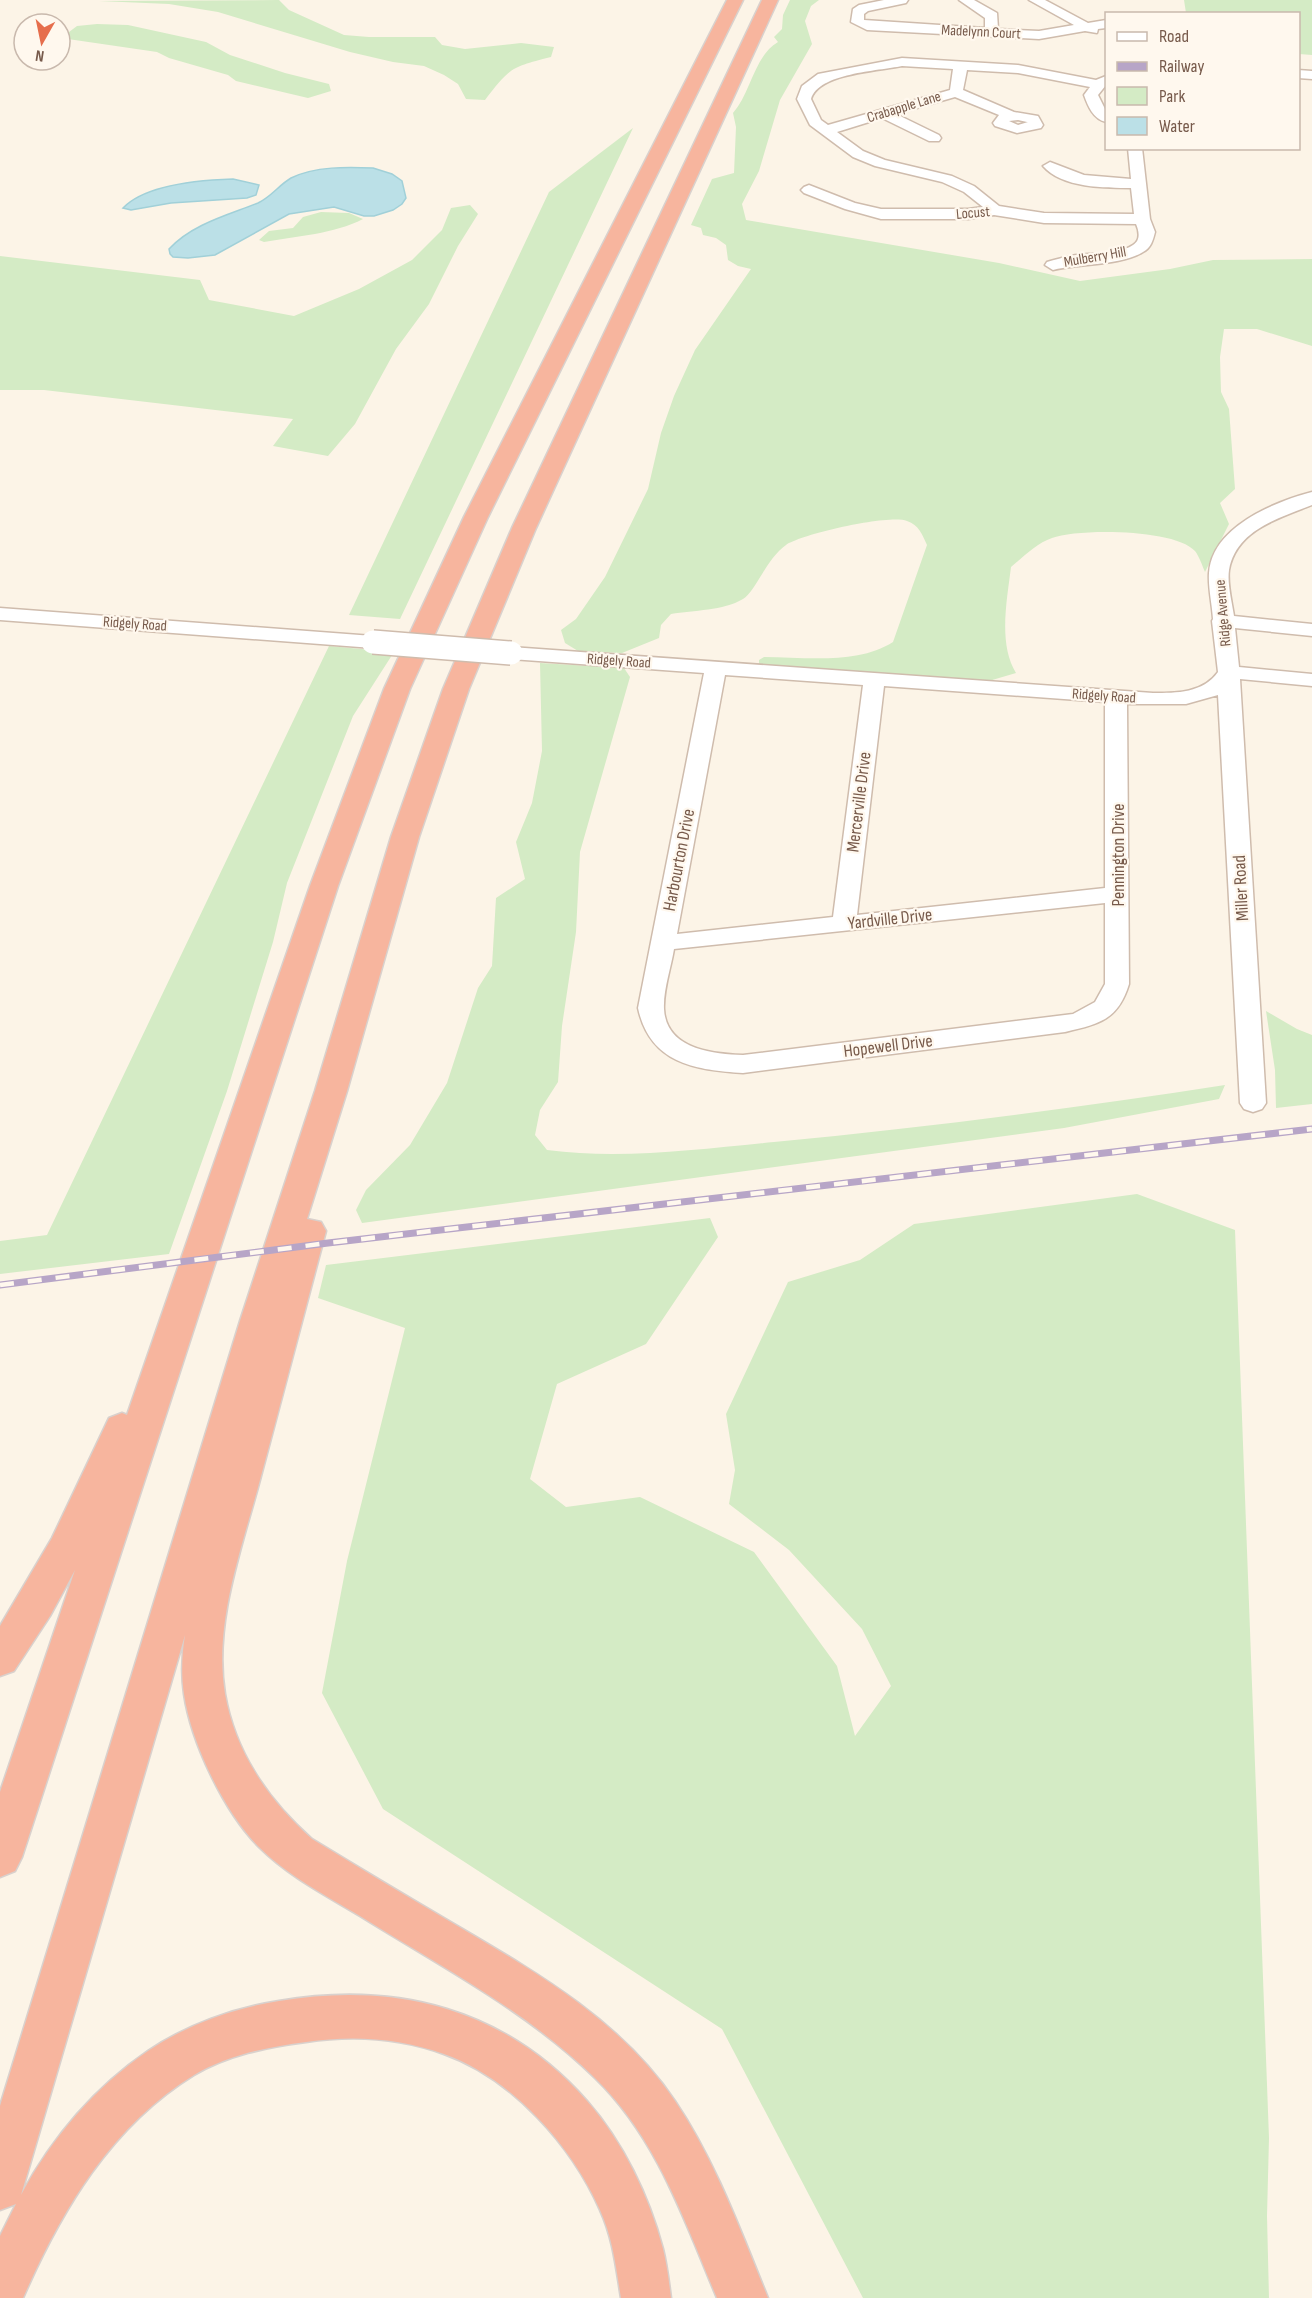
<svg xmlns="http://www.w3.org/2000/svg" width="1312" height="2298" font-family="'Sofia Sans Condensed',sans-serif">
	<style>
		.green { fill: #d4ebc5 }
		.water { fill: #bbe0e7; stroke: #a1d0d8; stroke-width: 1.5 }
		.lines { fill: none; stroke-linecap: round; stroke-linejoin: round }
		.minor-casing { stroke: #cfbcad; stroke-width: 3 }
		.highway-casing { stroke: #d9d1cd; stroke-width: 3 }
		.minor { fill: #fff; fill-rule: evenodd }
		.highway { fill: #f7b59e; fill-rule: evenodd }
		.rail-casing { stroke: #b7a5c7; stroke-width: 7 }
		.rail { stroke: #fff8ee; stroke-width: 4.5; stroke-dasharray: 14; stroke-linecap: butt }
		.minor-bridge-casing { stroke: #cfbcad; stroke-width: 26; stroke-linecap: butt }
		.minor-bridge { stroke: #fff; stroke-width: 23 }
		.labels { text-anchor: middle; dominant-baseline: central; stroke-width: 4.5; stroke-linejoin: round; paint-order: stroke }
		.far-street-label { font-size: 15px; fill: #775a4b; stroke: #fff8ee }
		.street-label { font-size: 18px; fill: #775a4b; stroke: #fff8ee }
	</style>
	<rect width="100%" height="100%" fill="#fcf4e7"/>
	<!-- green -->
	<path class="green" d="M 279,0 L 289,10 L 344,35 L 369,37 L 435,37 L 442,45 L 465,49 L 521,43 L 554,47 L 551,57 C 512,67 510,67 485,100 L 466,99 L 458,84 L 444,75 L 424,66 L 393,62 L 350,52 L 218,12 L 169,4 L 99,1 Z
		M 790,0 L 819,0 L 811,6 L 805,21 L 812,44 L 780,100 L 759,171 L 742,204 L 746,220 L 999,263 L 1080,281 L 1170,269 L 1213,260 L 1312,259 L 1312,346 L 1257,329 L 1224,329 L 1220,357 L 1221,392 L 1229,409 L 1235,489 L 1220,503 L 1229,524 L 1205,572 C 1202,565 1199,556 1195,551 C 1176,529 1078,528 1052,538 C 1037,543 1023,557 1011,567 C 1007,600 998,644 1016,673 L 982,683 L 759,666 L 759,660 L 764,657 C 805,657 857,665 893,642 L 927,545 C 922,534 919,525 907,521 C 889,514 802,534 786,545 C 767,558 755,592 743,599 C 723,611 694,610 671,614 L 661,625 L 659,638 L 622,653 L 578,651 L 565,643 L 561,630 L 576,619 L 605,577 L 648,489 L 661,433 L 674,396 L 695,350 L 751,269 L 738,266 L 728,260 L 726,245 L 716,238 L 703,235 L 701,228 L 691,225 L 712,179 L 734,173 L 736,127 L 733,113 C 751,93 754,56 778,42 L 774,37 L 782,29 L 783,15 Z
		M 1184,0 L 1312,0 L 1312,55 L 1299,54 L 1298,14 L 1186,13 Z
		M 97,24 L 128,25 L 206,42 L 230,55 L 285,73 L 329,84 L 331,91 L 308,98 L 236,81 L 228,75 L 169,58 L 157,52 L 61,38 L 77,26 Z
		M 633,128 L 400,619 L 349,615 L 549,192 Z
		M 470,205 L 478,214 L 458,246 L 429,304 L 396,349 L 355,424 L 328,456 L 273,446 L 293,419 L 44,390 L 0,390 L 0,256 L 200,280 L 209,300 L 294,316 L 359,289 L 412,260 L 442,230 L 451,208 Z
		M 321,212 L 349,213 L 363,219 C 334,234 297,236 264,242 L 259,240 L 269,231 L 293,228 L 303,217 Z
		M 329,646 L 394,652 L 353,716 L 287,883 L 273,942 L 227,1091 L 169,1254 L 0,1274 L 0,1241 L 47,1235 Z
		M 540,663 L 624,668 L 630,677 L 580,852 L 576,932 L 562,1026 L 558,1082 L 540,1110 L 535,1135 L 547,1150 C 623,1160 698,1149 774,1142 C 925,1128 1075,1108 1225,1085 L 1219,1099 L 1064,1128 L 362,1223 L 356,1210 L 366,1190 L 410,1145 L 447,1083 L 478,988 L 492,966 L 496,898 L 525,879 L 516,842 L 532,803 L 542,751 Z
		M 1266,1011 L 1297,1029 L 1312,1035 L 1312,1104 L 1276,1108 L 1275,1070 Z
		M 1137,1194 L 1235,1230 L 1269,2138 L 1267,2216 L 1269,2298 L 863,2298 L 722,2029 L 383,1809 L 322,1693 L 347,1561 L 405,1328 L 318,1298 L 326,1265 L 710,1218 L 718,1237 L 646,1344 L 557,1384 L 530,1479 L 566,1507 L 640,1497 L 754,1552 L 837,1666 L 855,1736 L 891,1686 L 862,1629 L 789,1550 L 729,1504 L 735,1470 L 726,1414 L 788,1282 L 860,1260 L 914,1224 Z"/>
	<!-- water -->
	<path class="water" d="M 373,168 L 392,174 L 402,181 L 406,198 L 402,204 L 393,210 L 374,216 L 364,216 L 334,207 L 289,214 L 215,255 L 188,258 L 173,257 L 170,254 L 169,249 C 192,224 228,215 258,203 C 271,197 279,185 291,178 C 315,166 348,167 373,168 Z
		M 233,179 L 259,185 L 256,195 L 247,198 L 171,203 L 131,210 L 123,208 C 146,184 202,180 233,179 Z"/>
	<g class="lines">
		<!-- minor casing -->
		<g class="minor-casing">
			<path id="minor" d="M 884,0 L 908,0 L 906,3 L 868,11 L 864,14 L 864,20 L 985,28 L 985,18 L 959,0 L 974,0 L 997,13 L 998,29 L 1039,31 L 1074,25 L 1029,0 L 1045,0 L 1088,23 L 1106,20 L 1106,28 L 1098,29 L 1097,33 L 1085,31 L 1039,39 L 867,30 L 851,22 L 853,9 L 859,5 Z
				M 902,58 L 1018,65 L 1096,80 L 1106,76 L 1106,85 L 1098,95 L 1106,111 L 1106,122 C 1093,119 1088,106 1084,95 L 1090,87 L 1018,73 L 967,70 L 963,90 L 1014,112 L 1038,116 L 1043,125 L 1041,128 L 1017,133 L 995,126 L 993,123 L 999,115 L 955,97 L 896,114 L 939,135 L 941,138 L 939,141 L 929,141 L 882,118 L 837,132 L 863,151 L 885,160 L 952,176 L 974,186 L 999,206 L 1044,213 L 1134,214 L 1131,188 C 1105,188 1062,188 1043,166 L 1050,162 L 1084,175 L 1131,179 L 1128,148 L 1142,148 L 1150,219 L 1155,232 C 1153,240 1151,248 1143,252 C 1120,266 1080,263 1053,270 L 1045,265 L 1047,262 C 1055,260 1063,257 1071,256 C 1090,252 1116,256 1133,245 C 1141,240 1139,231 1136,224 L 1044,223 L 994,215 L 968,219 L 881,219 L 845,209 L 804,193 L 801,190 L 804,187 L 809,185 L 855,203 L 881,209 L 968,209 L 983,207 L 964,192 L 942,182 L 875,166 L 853,157 L 810,125 L 797,99 L 802,86 L 818,74 ZM 902,66 L 953,69 L 950,90 L 828,125 L 821,120 L 811,99 C 819,73 878,71 902,66 ZM 1018,120 L 1027,122 L 1028,122 L 1018,125 L 1009,121 Z
				M 1298,70 L 1312,71 L 1312,79 L 1298,78 Z
				M 1312,492 L 1312,505 C 1279,518 1236,530 1229,570 C 1227,584 1232,602 1234,616 L 1312,624 L 1312,636 L 1235,628 L 1239,667 L 1312,674 L 1312,686 L 1240,679 L 1266,1103 L 1262,1109 L 1253,1112 L 1244,1109 L 1240,1103 L 1218,695 L 1186,704 L 1127,704 L 1129,984 C 1118,1020 1099,1024 1065,1032 L 743,1073 C 694,1070 650,1063 638,1008 L 704,673 L 511,659 L 504,657 L 501,653 L 504,649 L 511,647 L 1153,693 C 1177,693 1203,693 1218,672 L 1212,621 L 1213,619 C 1212,604 1208,587 1209,573 C 1212,527 1274,502 1312,492 ZM 725,675 L 863,685 L 833,917 L 677,934 ZM 884,686 L 1105,702 L 1105,888 L 857,915 ZM 1105,903 L 1105,984 L 1095,1002 L 1073,1014 L 743,1055 C 712,1054 666,1049 664,1009 C 663,990 671,968 674,949 Z
				M 0,608 L 373,636 L 380,638 L 383,642 L 380,646 L 373,648 L 0,620 Z"/>
		</g>
		<!-- highway casing -->
		<g class="highway-casing">
			<path id="highway" d="M 727,0 L 743,0 L 488,517 L 410,689 L 338,886 L 22,1857 L 15,1871 L 0,1877 L 0,1792 L 75,1570 L 50,1616 L 14,1671 L 0,1676 L 0,1626 L 52,1538 L 109,1418 L 122,1413 L 127,1415 L 310,886 L 384,689 L 464,517 Z
				M 762,0 L 778,0 L 536,528 L 469,689 L 419,837 L 347,1091 L 307,1219 L 321,1222 L 326,1231 C 304,1313 283,1395 261,1476 C 243,1545 213,1622 225,1694 C 235,1752 269,1801 312,1839 C 358,1867 403,1894 449,1921 C 532,1970 620,2019 675,2101 C 715,2160 741,2232 768,2298 L 717,2298 C 684,2220 657,2138 595,2078 C 527,2011 440,1966 360,1916 C 325,1895 288,1876 259,1847 C 224,1812 191,1742 184,1694 C 181,1674 182,1654 185,1635 L 21,2195 C 52,2138 94,2088 148,2051 C 186,2025 234,2008 279,2001 C 397,1981 506,2009 587,2101 C 623,2142 649,2196 663,2249 C 667,2265 669,2282 671,2298 L 621,2298 C 616,2268 613,2238 600,2210 C 572,2146 512,2078 444,2054 C 400,2038 352,2035 306,2042 C 267,2047 228,2055 194,2075 C 111,2126 61,2211 23,2298 L 0,2298 L 0,2236 L 16,2204 L 0,2210 L 0,2106 L 240,1321 L 315,1091 L 391,837 L 443,689 L 512,528 Z"/>
		</g>
		<!-- minor -->
		<use href="#minor" class="minor"/>
		<!-- highway -->
		<use href="#highway" class="highway"/>
		<!-- rail casing -->
		<g class="rail-casing">
			<path id="rail" d="M 0,1285 L 328,1243 L 1312,1129"/>
		</g>
		<!-- rail -->
		<use href="#rail" class="rail"/>
		<!-- minor-bridge casing -->
		<g class="minor-bridge-casing">
			<path id="minor-bridge" d="M 373,642 L 511,653"/>
		</g>
		<!-- minor-bridge -->
		<use href="#minor-bridge" class="minor-bridge"/>
	</g>
	<g class="labels">
		<!-- far-street labels -->
		<g class="far-street-label">
			<text transform="translate(981 32) rotate(3)">Madelynn Court</text>
			<text transform="translate(904 107) rotate(-17)">Crabapple Lane</text>
			<text transform="translate(973 213) rotate(-5)">Locust</text>
			<text transform="translate(1095 257) rotate(-10)">Mulberry Hill</text>
			<text transform="translate(1223 613) rotate(-95)">Ridge Avenue</text>
			<text transform="translate(135 624) rotate(4)">Ridgely Road</text>
			<text transform="translate(619 661) rotate(4)">Ridgely Road</text>
			<text transform="translate(1104 696) rotate(4)">Ridgely Road</text>
		</g>
		<!-- street labels -->
		<g class="street-label">
			<text transform="translate(859 802) rotate(-83)">Mercerville Drive</text>
			<text transform="translate(1118 855) rotate(-90)">Pennington Drive</text>
			<text transform="translate(679 860) rotate(-79)">Harbourton Drive</text>
			<text transform="translate(1241 888) rotate(-93)">Miller Road</text>
			<text transform="translate(890 919) rotate(-6)">Yardville Drive</text>
			<text transform="translate(888 1046) rotate(-7)">Hopewell Drive</text>
		</g>
	</g>
	<!-- legend -->
	<rect x="1105" y="12" width="195" height="138" fill="#fff8ee" stroke="#c9b9ad" stroke-width="1.5"/>
	<rect x="1117" y="32" width="30" height="9" fill="#ffffff" stroke="#c9b9ad" stroke-width="1.5"/>
	<text x="1159" y="42" font-size="18" fill="#775a4b">Road</text>
	<rect x="1117" y="62" width="30" height="9" fill="#b7a5c7" stroke="#c9b9ad" stroke-width="1.5"/>
	<text x="1159" y="72" font-size="18" fill="#775a4b">Railway</text>
	<rect x="1117" y="87" width="30" height="18" fill="#d4ebc5" stroke="#c9b9ad" stroke-width="1.5"/>
	<text x="1159" y="102" font-size="18" fill="#775a4b">Park</text>
	<rect x="1117" y="117" width="30" height="18" fill="#bbe0e7" stroke="#c9b9ad" stroke-width="1.5"/>
	<text x="1159" y="132" font-size="18" fill="#775a4b">Water</text>
	<!-- north arrow -->
	<g transform="translate(42 42) rotate(189)"><circle r="28" fill="#fff8ee" stroke="#c9b9ad" stroke-width="1.5"/>
	<path d="M0-4.5L10 22L0 15L-10 22Z" fill="#e66e4c"/>
	<text y="-9" font-size="16" font-weight="bold" text-anchor="middle" fill="#775a4b">N</text>
	</g>
</svg>
